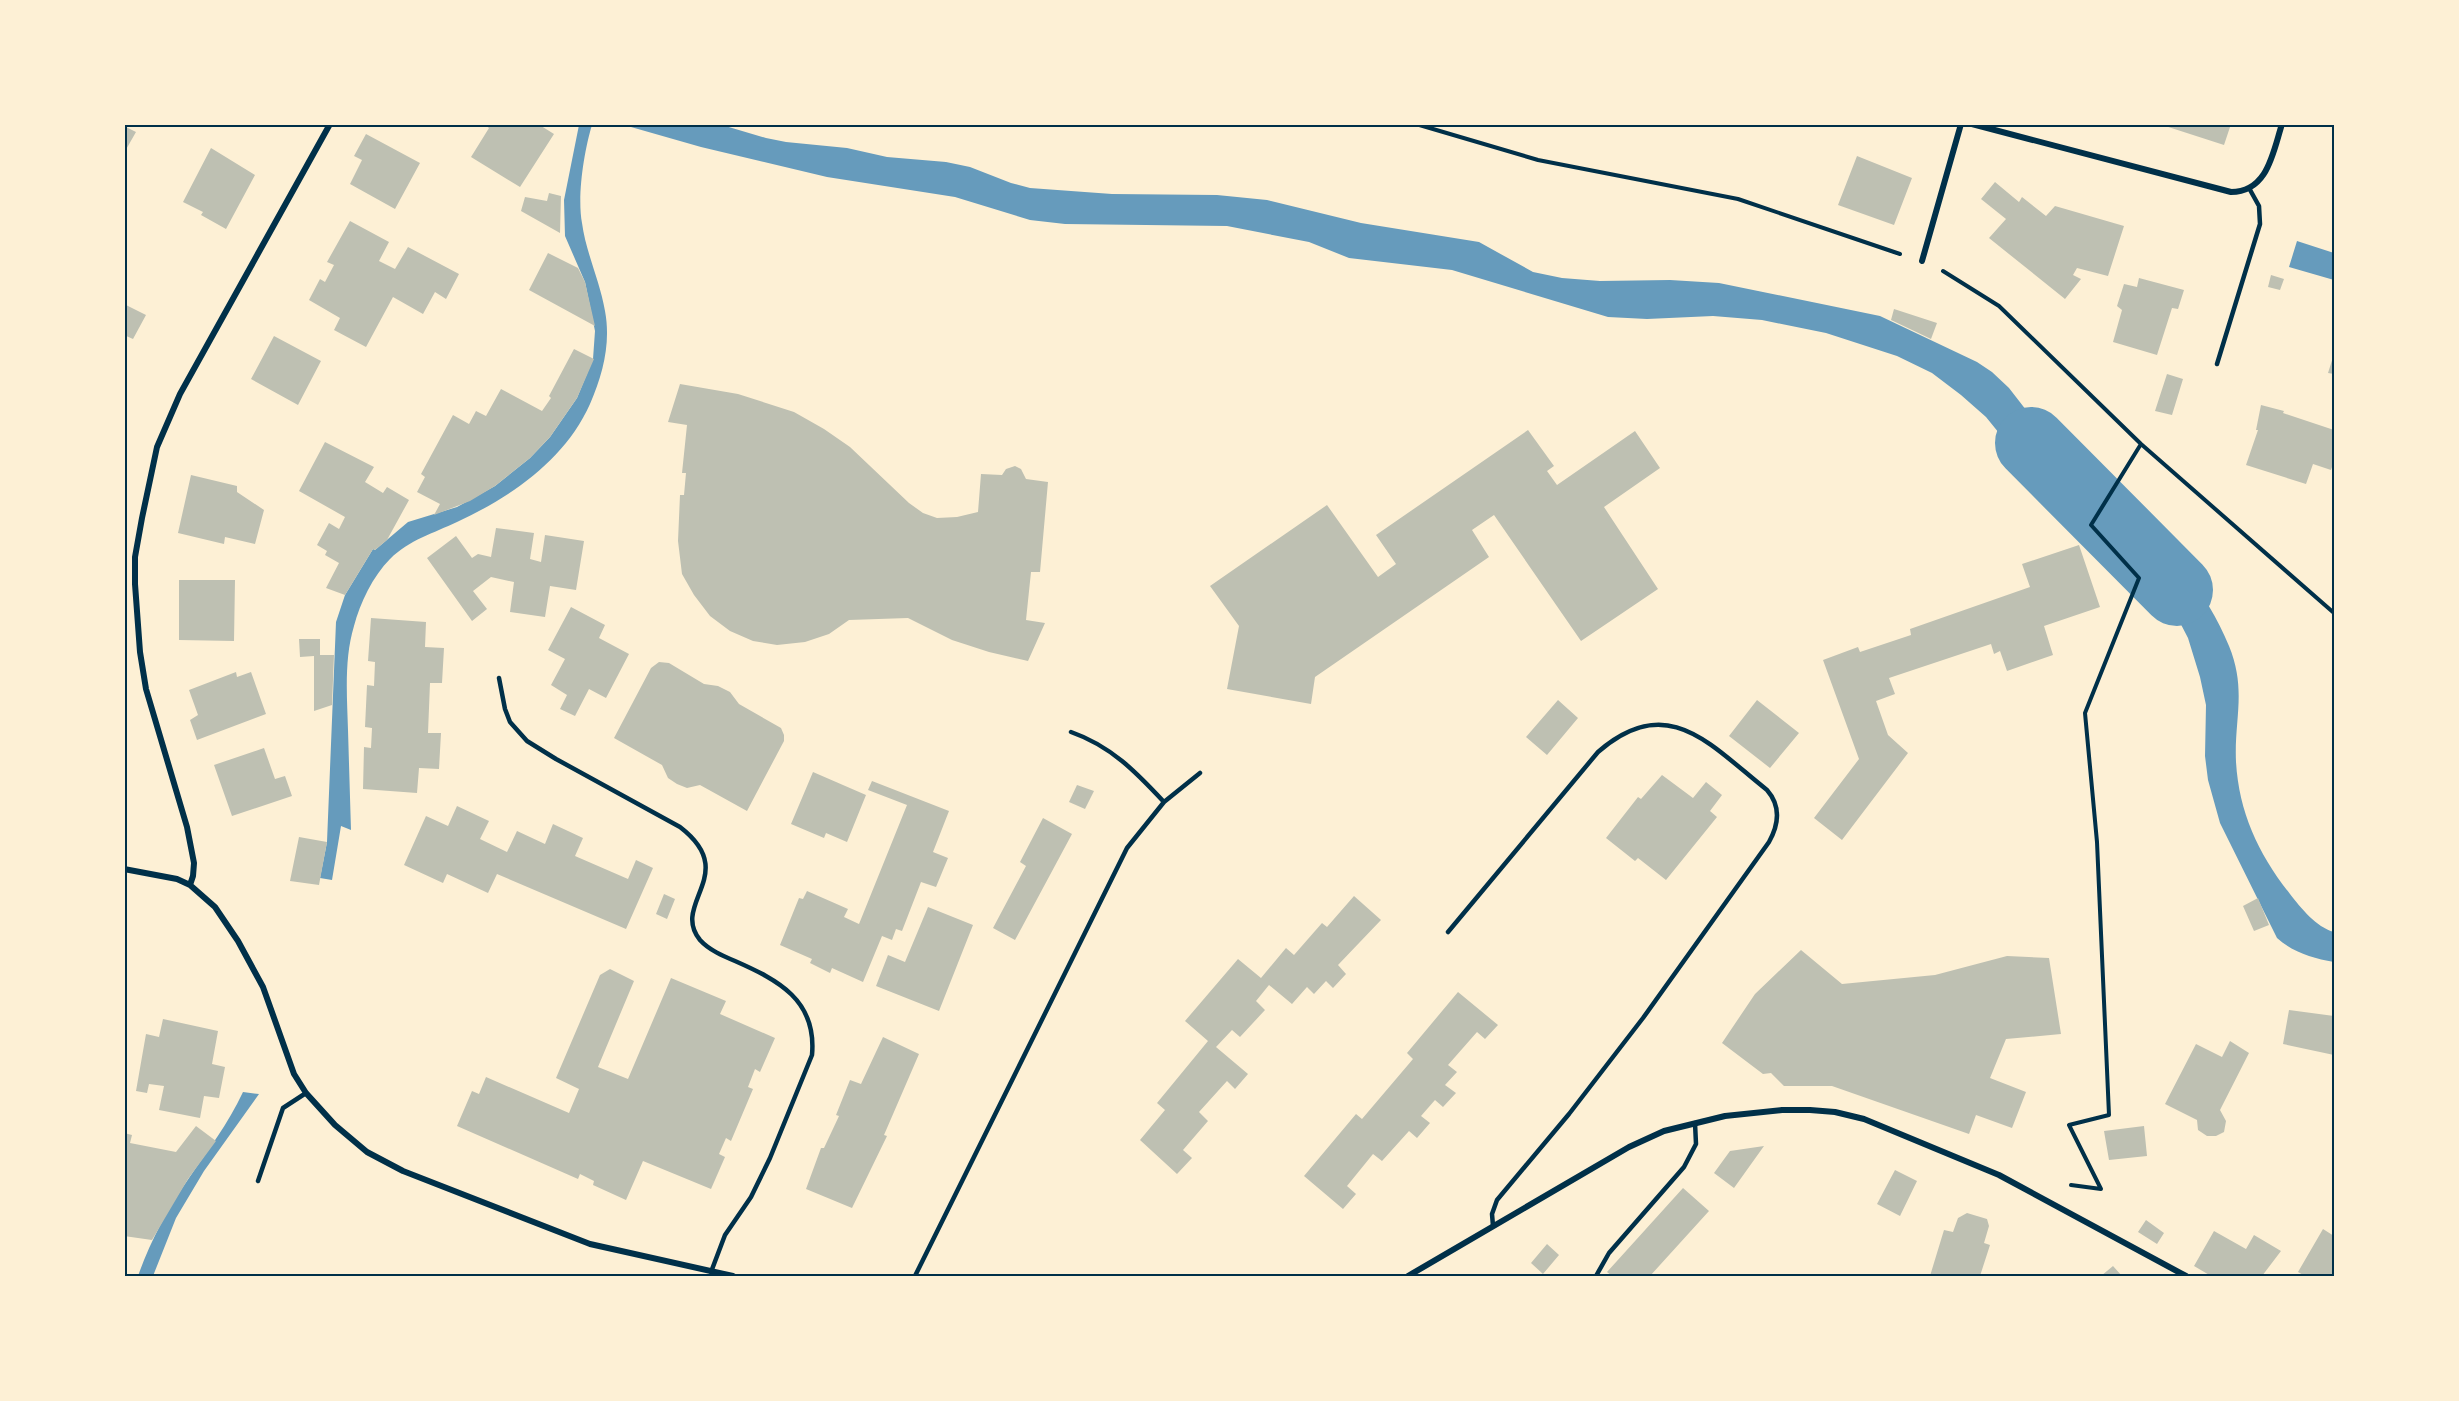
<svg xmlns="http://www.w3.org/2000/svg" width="2459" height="1401" font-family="'Zilla Slab',serif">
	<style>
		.water { fill: #669bbc }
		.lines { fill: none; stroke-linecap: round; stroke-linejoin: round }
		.river { stroke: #669bbc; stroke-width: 72 }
		.building { fill: #bec0b2 }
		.path { stroke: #003049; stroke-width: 4 }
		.service { stroke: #003049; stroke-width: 4.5 }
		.minor { stroke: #003049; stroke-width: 6 }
		.neatline { fill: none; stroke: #003049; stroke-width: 2 }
	</style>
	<rect width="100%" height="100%" fill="#fdf0d5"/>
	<!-- water -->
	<path class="water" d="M 579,125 L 592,125 C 584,151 577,196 582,223 C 586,253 600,281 605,311 C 611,343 603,374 590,404 C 565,460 511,497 457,522 C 434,533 409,540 390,559 C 373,576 360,603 354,626 C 344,659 347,696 348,730 C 349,764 350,797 351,830 L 341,826 L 332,880 L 320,878 L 327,842 L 336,622 L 345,595 L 373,549 L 375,550 L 408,522 L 457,507 L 495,486 L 530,458 L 550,437 L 577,398 L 593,359 L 595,331 L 585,282 L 565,236 L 564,200 Z
		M 624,125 L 722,125 L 766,138 L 786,142 L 847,148 L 887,157 L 946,162 L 970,167 L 1011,183 L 1030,188 L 1112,194 L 1217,195 L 1267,200 L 1361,223 L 1479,242 L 1533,272 L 1562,278 L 1600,281 L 1670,280 L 1719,283 L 1880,316 L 1977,362 L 1992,372 L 2009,388 L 2071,468 L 2107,495 L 2084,538 L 1986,417 L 1961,395 L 1932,373 L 1897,356 L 1826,333 L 1762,320 L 1713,316 L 1647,319 L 1608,317 L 1452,270 L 1349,258 L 1309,242 L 1227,226 L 1065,224 L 1030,220 L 955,197 L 827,177 L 701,147 Z
		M 2297,241 L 2334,253 L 2334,280 L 2289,267 Z
		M 2116,499 C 2161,543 2205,586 2229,646 C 2247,690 2234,719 2236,762 C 2239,813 2259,855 2290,894 C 2301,908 2316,927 2334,932 L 2334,962 C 2313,958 2294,953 2277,938 L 2220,823 L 2208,780 L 2205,756 L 2206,705 L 2200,677 L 2188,638 L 2174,611 L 2158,588 L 2101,558 L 2091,548 Z
		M 243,1092 L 259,1094 L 204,1171 L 176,1218 L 153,1276 L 138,1276 C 150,1242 168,1208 189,1178 C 208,1150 228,1124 243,1092 Z"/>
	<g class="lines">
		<!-- river -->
		<path class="river" d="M 2031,443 L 2177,590"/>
	</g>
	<!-- building -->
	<path class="building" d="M 484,124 L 538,124 L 554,134 L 520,187 L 471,157 L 489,128 Z
		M 2159,124 L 2231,124 L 2224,145 Z
		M 124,126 L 136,132 L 124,153 Z
		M 366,134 L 420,163 L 395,209 L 350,184 L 362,160 L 354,156 Z
		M 211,148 L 255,175 L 226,229 L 201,215 L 203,212 L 183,202 Z
		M 1857,156 L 1912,178 L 1894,225 L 1838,205 Z
		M 1995,182 L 2019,202 L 2022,197 L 2046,216 L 2055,206 L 2124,226 L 2108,276 L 2077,268 L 2073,275 L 2081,279 L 2065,299 L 1989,238 L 2006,219 L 1981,199 Z
		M 549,193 L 561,196 L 560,233 L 521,211 L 525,197 L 547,201 Z
		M 350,221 L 389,242 L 379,261 L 395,269 L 408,247 L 459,274 L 446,299 L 435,292 L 423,314 L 393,297 L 366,347 L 334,330 L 340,318 L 309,300 L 320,279 L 325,282 L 334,265 L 327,262 Z
		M 548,253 L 578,268 L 585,282 L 595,326 L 529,290 Z
		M 2271,275 L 2284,279 L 2280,290 L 2268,287 Z
		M 2139,278 L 2184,290 L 2178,309 L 2172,308 L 2157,355 L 2113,342 L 2122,310 L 2117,306 L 2124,284 L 2137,287 Z
		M 124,304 L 146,315 L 133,339 L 124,335 Z
		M 1894,309 L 1937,323 L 1931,339 L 1891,320 Z
		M 274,336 L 321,361 L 298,405 L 251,379 Z
		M 574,349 L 594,359 L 577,398 L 550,437 L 530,458 L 495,486 L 470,501 L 434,515 L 440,504 L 417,492 L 425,477 L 421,474 L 453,415 L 469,424 L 476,411 L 486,416 L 501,389 L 542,411 L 551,398 L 549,396 Z
		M 2334,354 L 2334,374 L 2328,373 Z
		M 2167,374 L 2183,379 L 2172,415 L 2155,411 Z
		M 680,384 L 738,394 L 794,412 L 824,429 L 850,447 L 909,503 L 923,513 L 937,518 L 957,517 L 978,512 L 981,474 L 1002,475 L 1006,469 L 1015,466 L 1021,469 L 1026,479 L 1048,482 L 1040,572 L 1031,572 L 1026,620 L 1045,623 L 1028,661 L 989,652 L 952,640 L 908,618 L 849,620 L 829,634 L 805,642 L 777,645 L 753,641 L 730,631 L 710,616 L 694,595 L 682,574 L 678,541 L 680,495 L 684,495 L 686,473 L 682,473 L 687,425 L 668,422 Z
		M 2261,405 L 2284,411 L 2283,413 L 2334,430 L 2334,461 L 2331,470 L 2313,464 L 2306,484 L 2246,465 L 2258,430 L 2256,430 Z
		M 1528,430 L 1554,466 L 1547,471 L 1557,485 L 1635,431 L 1660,468 L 1604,507 L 1658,589 L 1581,641 L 1494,515 L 1472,530 L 1489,557 L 1315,677 L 1311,704 L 1227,689 L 1239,626 L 1210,586 L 1327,505 L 1378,577 L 1396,564 L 1376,535 Z
		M 325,442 L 374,467 L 365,482 L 383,493 L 387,487 L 409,500 L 387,540 L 375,550 L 373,549 L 345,595 L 326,588 L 339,563 L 325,555 L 327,551 L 317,545 L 329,523 L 339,529 L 345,517 L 299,491 Z
		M 191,475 L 237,486 L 237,492 L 264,510 L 255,544 L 225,537 L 224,544 L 178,533 Z
		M 496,528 L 534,533 L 530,559 L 541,562 L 545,535 L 584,541 L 576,590 L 550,586 L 545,617 L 510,612 L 514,582 L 491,577 L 473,591 L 487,609 L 472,621 L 427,558 L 456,536 L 472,558 L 478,554 L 491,557 Z
		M 2079,545 L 2100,607 L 2044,626 L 2053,655 L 2007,671 L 2000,651 L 1994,654 L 1991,644 L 1889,678 L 1895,694 L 1876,701 L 1888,735 L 1908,753 L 1842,840 L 1814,818 L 1859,759 L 1823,660 L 1858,647 L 1860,652 L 1911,635 L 1910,629 L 2030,587 L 2022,564 Z
		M 179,580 L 235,580 L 234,641 L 179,640 Z
		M 571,607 L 605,625 L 599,638 L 629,654 L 606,698 L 589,689 L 575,716 L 560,709 L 567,695 L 551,685 L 565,659 L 548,650 Z
		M 371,618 L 426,622 L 425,647 L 444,648 L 442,683 L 430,683 L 428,733 L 441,733 L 439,769 L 419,768 L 417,793 L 363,789 L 364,747 L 371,748 L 372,728 L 365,727 L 367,685 L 374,686 L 375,662 L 368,661 Z
		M 299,639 L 320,639 L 320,655 L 334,655 L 332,705 L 314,711 L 314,656 L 300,657 Z
		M 659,662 L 669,663 L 704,684 L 718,686 L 730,692 L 739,704 L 781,728 L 784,735 L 784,741 L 747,811 L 700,785 L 687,788 L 677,784 L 668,778 L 662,765 L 614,738 L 651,668 Z
		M 236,672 L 237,677 L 251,672 L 266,714 L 197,740 L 190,720 L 198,715 L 189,690 Z
		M 1558,700 L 1578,718 L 1547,755 L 1526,737 Z
		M 1757,700 L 1799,733 L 1770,768 L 1729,736 Z
		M 264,748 L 275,779 L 285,776 L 292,796 L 232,816 L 214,765 Z
		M 813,772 L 866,795 L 847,842 L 826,833 L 824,838 L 791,824 Z
		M 1662,775 L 1693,798 L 1706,782 L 1722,795 L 1710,811 L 1717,817 L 1666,880 L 1638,858 L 1635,861 L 1606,838 L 1638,797 L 1641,799 Z
		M 872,781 L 949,811 L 933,852 L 948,858 L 936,887 L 921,882 L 902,931 L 896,929 L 892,940 L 882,936 L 863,982 L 832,968 L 830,973 L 810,963 L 812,959 L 780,945 L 799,898 L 803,899 L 807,891 L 848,909 L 844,917 L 859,924 L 907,805 L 868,790 Z
		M 1077,785 L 1094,791 L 1085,809 L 1069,802 Z
		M 457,806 L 489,821 L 480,839 L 507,852 L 517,831 L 545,844 L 553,824 L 583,838 L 575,856 L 628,879 L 636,860 L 653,868 L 626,929 L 497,874 L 488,893 L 447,874 L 443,883 L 404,865 L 426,816 L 448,826 Z
		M 1043,818 L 1072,834 L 1015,940 L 993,928 L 1026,866 L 1020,862 Z
		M 299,837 L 327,842 L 319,885 L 290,881 Z
		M 664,894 L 675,899 L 667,919 L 656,914 Z
		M 1354,896 L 1381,920 L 1338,965 L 1346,974 L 1333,988 L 1326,981 L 1314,994 L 1307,987 L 1292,1004 L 1269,985 L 1256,1001 L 1265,1010 L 1240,1037 L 1232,1030 L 1216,1047 L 1248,1074 L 1235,1089 L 1227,1081 L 1199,1112 L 1208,1121 L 1183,1150 L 1192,1158 L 1177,1174 L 1140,1140 L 1165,1110 L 1157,1103 L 1208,1041 L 1185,1021 L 1238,959 L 1261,978 L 1286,948 L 1294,955 L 1322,923 L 1327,927 Z
		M 2258,898 L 2269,925 L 2254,931 L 2243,906 Z
		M 928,907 L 973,925 L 939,1011 L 876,986 L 888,955 L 905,962 Z
		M 1801,950 L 1842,984 L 1935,975 L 2007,956 L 2049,958 L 2061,1034 L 2006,1039 L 1990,1078 L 2026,1092 L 2012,1128 L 1976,1115 L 1969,1134 L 1832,1086 L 1784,1086 L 1771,1073 L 1763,1074 L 1722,1043 L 1755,994 Z
		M 610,969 L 634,981 L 598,1067 L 628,1079 L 671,978 L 726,1001 L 720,1014 L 775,1038 L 760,1072 L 755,1069 L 748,1087 L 753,1089 L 731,1141 L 726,1138 L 719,1154 L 725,1157 L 711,1189 L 643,1161 L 626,1200 L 593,1185 L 594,1181 L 580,1174 L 578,1179 L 457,1126 L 472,1091 L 479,1094 L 486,1077 L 569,1113 L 579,1089 L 556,1078 L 600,975 Z
		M 1458,992 L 1498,1025 L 1485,1039 L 1477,1032 L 1448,1065 L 1457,1072 L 1445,1085 L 1456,1093 L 1443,1107 L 1435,1100 L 1421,1116 L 1430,1123 L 1417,1138 L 1409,1131 L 1382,1161 L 1373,1154 L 1347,1186 L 1356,1194 L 1343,1209 L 1304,1176 L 1356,1114 L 1362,1119 L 1413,1059 L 1407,1053 Z
		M 2289,1010 L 2334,1016 L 2334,1055 L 2283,1044 Z
		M 163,1019 L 218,1031 L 212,1064 L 225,1067 L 219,1098 L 204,1096 L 200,1118 L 159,1110 L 164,1086 L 149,1084 L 147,1093 L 136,1091 L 146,1034 L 159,1037 Z
		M 883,1037 L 919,1054 L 884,1135 L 887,1136 L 852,1208 L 806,1189 L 821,1148 L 824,1148 L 839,1116 L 836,1115 L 850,1080 L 861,1084 Z
		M 2230,1041 L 2249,1053 L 2220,1110 L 2226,1121 L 2224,1132 L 2216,1136 L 2207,1136 L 2198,1130 L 2197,1120 L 2165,1104 L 2196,1044 L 2222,1057 Z
		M 196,1126 L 216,1141 L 188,1179 L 152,1240 L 124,1236 L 124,1133 L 132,1135 L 130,1143 L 176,1152 Z
		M 2144,1126 L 2147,1156 L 2109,1160 L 2104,1131 Z
		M 1764,1146 L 1734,1188 L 1714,1173 L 1730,1151 Z
		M 1895,1170 L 1917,1181 L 1900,1216 L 1877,1204 Z
		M 1683,1188 L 1709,1211 L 1650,1276 L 1612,1276 L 1607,1272 Z
		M 1967,1213 L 1987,1219 L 1989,1226 L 1984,1243 L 1990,1245 L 1980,1276 L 1930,1276 L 1944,1230 L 1953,1232 L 1958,1218 Z
		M 2146,1220 L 2164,1233 L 2157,1244 L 2138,1232 Z
		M 2323,1229 L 2334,1236 L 2334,1276 L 2305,1276 L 2298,1272 Z
		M 2214,1231 L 2246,1249 L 2254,1235 L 2281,1251 L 2262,1276 L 2211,1276 L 2194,1266 Z
		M 1547,1244 L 1559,1255 L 1543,1274 L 1531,1263 Z
		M 2113,1266 L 2122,1276 L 2101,1276 Z"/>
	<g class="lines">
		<!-- path -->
		<path class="path" d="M 1416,124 L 1538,160 L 1738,199 L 1900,254
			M 1943,271 L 1999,306 L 2141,444 L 2334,613
			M 2071,1185 L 2101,1189 L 2069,1125 L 2109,1115 L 2097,842 L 2085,713 L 2139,578 L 2091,525 L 2141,444"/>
		<!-- service -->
		<path class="service" d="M 2217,364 L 2260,224 L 2259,206 L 2249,188
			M 499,678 L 505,709 L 510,722 L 527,741 L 556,759 L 680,827 C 741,874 670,903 700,940 C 709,950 723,956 735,961 C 778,980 817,1000 812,1055 L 770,1158 L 751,1197 L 725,1235 L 711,1272
			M 1071,732 C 1111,746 1136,772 1164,802
			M 1448,932 L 1598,752 C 1668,691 1710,745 1767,790 C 1781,806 1779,824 1769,842 L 1643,1018 L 1569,1114 L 1497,1200 L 1492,1214 L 1493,1226
			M 258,1181 L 283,1108 L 306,1093
			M 915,1276 L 1127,848 L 1164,802 L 1200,773
			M 1596,1276 L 1609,1253 L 1684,1167 L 1696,1144 L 1695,1123"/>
		<!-- minor -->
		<path class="minor" d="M 1972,124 L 2231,192 C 2268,192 2273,152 2282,124
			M 1922,261 L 1961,124
			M 124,869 L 177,879 L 190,885 L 215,907 L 238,941 L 263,987 L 294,1074 L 306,1093 L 335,1125 L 367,1152 L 403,1171 L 590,1244 L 733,1276
			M 190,885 L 193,876 L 194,863 L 187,827 L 146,689 L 140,652 L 135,584 L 135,557 L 142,518 L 157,447 L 180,394 L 330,124
			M 1408,1276 L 1629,1147 L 1664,1131 L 1725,1116 L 1782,1110 L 1810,1110 L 1835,1112 L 1864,1119 L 1999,1175 L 2186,1276"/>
	</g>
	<!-- border -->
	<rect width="2459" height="1401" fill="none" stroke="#fdf0d5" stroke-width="252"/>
	<rect x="126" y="126" width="2207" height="1149" class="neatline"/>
</svg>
